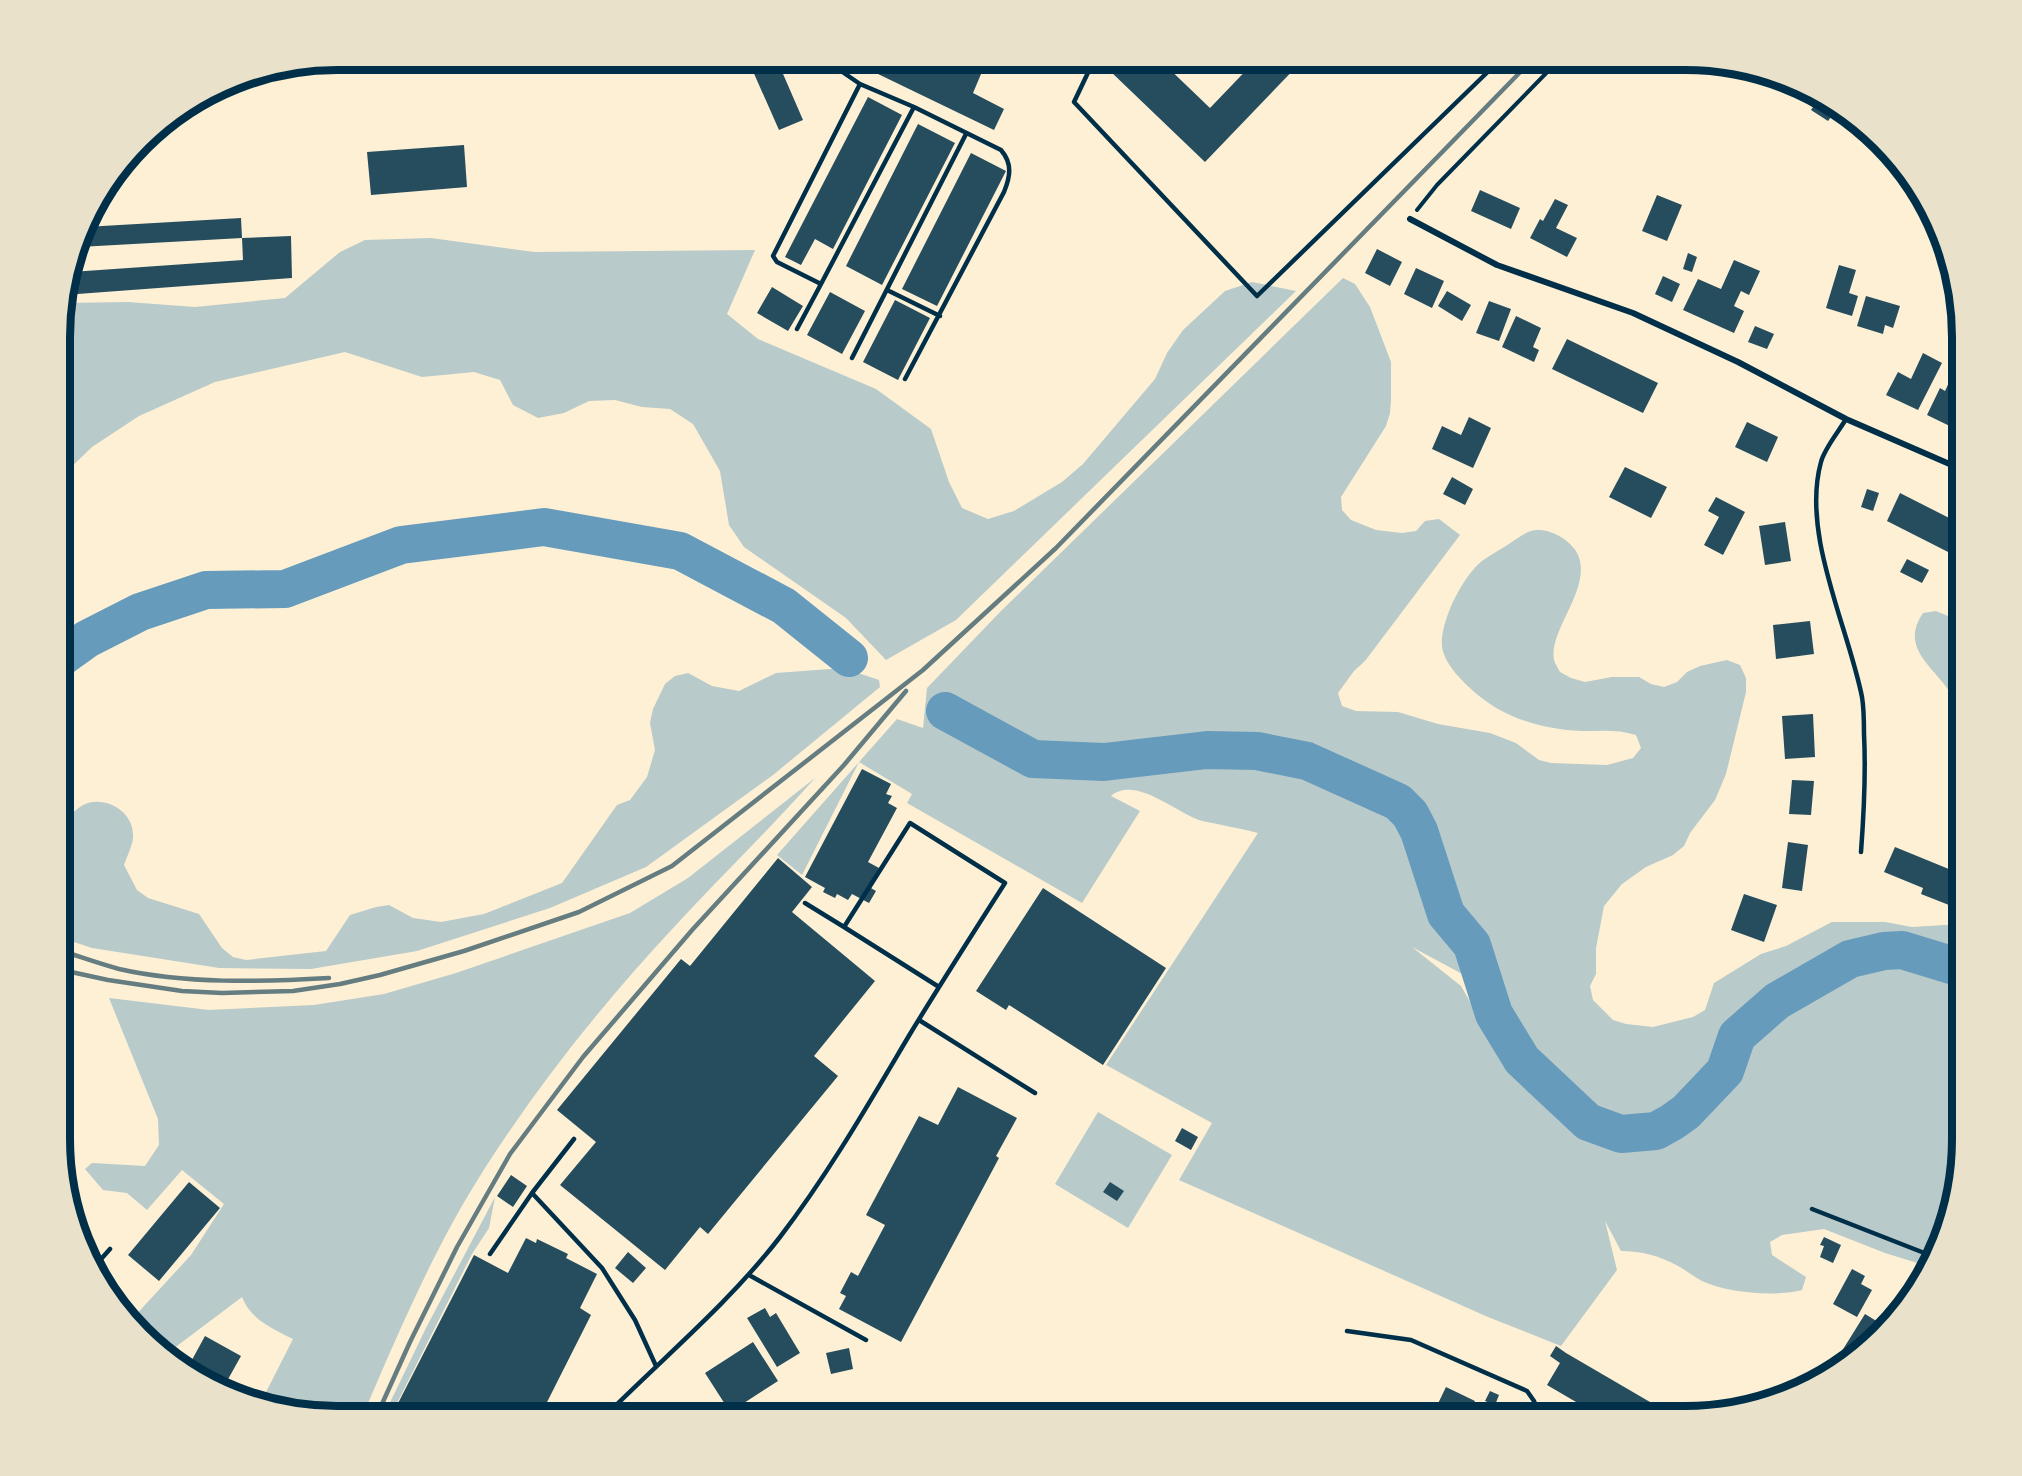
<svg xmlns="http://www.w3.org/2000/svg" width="2022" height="1476" font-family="'DejaVu Sans',sans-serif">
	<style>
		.green { fill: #b9caca; fill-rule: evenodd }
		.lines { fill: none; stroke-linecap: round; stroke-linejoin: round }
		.river { stroke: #669bbc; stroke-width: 38 }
		.building { fill: #264d5e }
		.path { stroke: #003049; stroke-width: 4 }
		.service { stroke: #003049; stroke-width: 4.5 }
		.minor { stroke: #003049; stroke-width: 6 }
		.rail { stroke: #657d81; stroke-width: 4.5 }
		.rim { fill: none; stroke: #003049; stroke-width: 8 }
	</style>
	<rect width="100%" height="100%" fill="#fdf0d5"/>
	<!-- green -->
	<path class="green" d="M 431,238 L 534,252 L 755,250 L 727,314 L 758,339 L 876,389 L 931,429 L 949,482 L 962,508 L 988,519 L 1014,511 L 1062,482 L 1083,464 L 1155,379 L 1167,353 L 1183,330 L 1225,291 L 1252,282 L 1296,291 L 956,620 L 886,660 L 846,618 L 744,547 L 729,525 L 720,471 L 693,424 L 670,409 L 642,407 L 615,400 L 589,401 L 564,413 L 538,418 L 513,405 L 500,380 L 474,372 L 422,377 L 345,352 L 215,382 L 139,416 L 92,447 L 62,476 L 62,303 L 128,302 L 195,307 L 285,298 L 340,252 L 365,240 Z
		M 1343,278 L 1355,284 L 1370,307 L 1391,362 L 1391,400 L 1390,413 L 1386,426 L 1341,497 L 1342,510 L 1351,520 L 1376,530 L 1402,533 L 1416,531 L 1425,521 L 1439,519 L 1460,535 L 1365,661 L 1354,671 L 1338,693 L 1342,706 L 1356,711 L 1398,712 L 1438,724 L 1490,733 L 1516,743 L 1539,760 L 1551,763 L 1607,765 L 1633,758 L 1641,748 L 1636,735 C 1618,729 1600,731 1581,731 C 1553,730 1523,723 1498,709 C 1479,698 1444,669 1442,646 C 1440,621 1463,576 1482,561 C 1490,555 1500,550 1509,544 C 1515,540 1522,535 1528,532 C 1544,525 1567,537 1576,551 C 1596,585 1548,629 1554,660 C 1555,664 1558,668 1560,672 L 1571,678 L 1585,682 L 1612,677 L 1639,677 L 1651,684 L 1664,687 L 1677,682 L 1687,672 L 1700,666 L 1727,660 L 1740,665 L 1746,678 L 1746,692 L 1726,774 L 1715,800 L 1690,833 L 1684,846 L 1673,855 L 1646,867 L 1622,884 L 1604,906 L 1596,948 L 1596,974 L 1590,986 L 1593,1000 L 1613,1020 L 1626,1024 L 1653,1027 L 1693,1017 L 1705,1010 L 1714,983 L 1761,954 L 1786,946 L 1832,922 L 1885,922 L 1912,927 L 1961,924 L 1961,1156 L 1947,1228 L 1927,1266 L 1885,1253 L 1824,1229 L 1782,1235 L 1770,1242 L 1772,1255 L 1806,1277 L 1802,1290 C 1775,1297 1727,1293 1702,1281 C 1694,1277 1686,1270 1678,1266 C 1660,1256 1641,1251 1621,1251 L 1605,1221 L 1617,1270 L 1561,1346 L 1488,1317 L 1179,1180 L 1212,1123 L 1106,1065 L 1258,833 C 1239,828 1221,825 1202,821 C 1177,814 1136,775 1111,796 L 1140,811 L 1082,903 L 907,803 L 912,794 L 859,762 L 802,875 L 777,855 L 897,719 L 923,728 L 927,688 L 1001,611 ZM 1412,947 L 1466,976 L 1540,1090 L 1546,1106 L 1494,1044 L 1461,986 Z
		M 1936,611 L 1948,616 L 1961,636 L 1961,718 C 1957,707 1952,694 1944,684 C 1926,661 1902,644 1923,613 Z
		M 843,668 L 879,680 L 880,687 L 773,775 L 646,867 L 550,908 L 417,951 L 311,969 L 219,968 L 92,948 L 62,938 L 62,824 C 69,817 78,806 88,803 C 110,797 135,814 133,838 C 132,847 127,856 124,865 L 137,890 L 148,898 L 199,914 L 222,948 L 233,957 L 246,960 L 326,951 L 350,915 L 376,907 L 389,905 L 413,918 L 441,922 L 484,914 L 562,883 L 617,805 L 630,800 L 647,777 L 655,750 L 650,723 L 653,709 L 665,684 L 675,676 L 688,673 L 712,686 L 739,691 L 776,673 Z
		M 815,778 C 770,829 721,876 675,926 C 605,1001 540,1082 485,1168 C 435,1246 399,1331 363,1415 L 320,1415 L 261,1402 L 293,1339 C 272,1328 251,1320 242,1297 L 165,1355 L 133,1318 L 191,1255 L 224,1204 L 182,1170 L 147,1210 L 127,1193 L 103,1190 L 85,1169 L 92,1163 L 145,1166 L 159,1145 L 158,1119 L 109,998 L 209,1010 L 314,1005 L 384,994 L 456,973 L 630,913 L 688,878 Z
		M 1098,1112 L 1172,1155 L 1128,1228 L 1055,1184 Z
		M 495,1197 L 489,1228 L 472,1254 L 391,1415 L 384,1415 L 426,1328 Z"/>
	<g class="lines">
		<!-- river -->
		<path class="river" d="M 62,657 L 87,639 L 140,612 L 206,590 L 285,589 L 401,545 L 544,527 L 680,551 L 784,606 L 849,658
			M 945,711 L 1033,759 L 1104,762 L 1207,750 L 1257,751 L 1307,761 L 1398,802 L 1410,814 L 1419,831 L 1446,914 L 1472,945 L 1494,1014 L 1522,1060 L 1588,1122 L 1621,1134 L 1656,1131 L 1672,1122 L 1686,1112 L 1725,1071 L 1737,1036 L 1777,1001 L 1850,959 L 1884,951 L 1902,950 L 1961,968"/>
	</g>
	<!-- building -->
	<path class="building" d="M 748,60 L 777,60 L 803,120 L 779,130 Z
		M 849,60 L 908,60 L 930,69 L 933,60 L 963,60 L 984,67 L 973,93 L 1004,109 L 994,130 Z
		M 1113,60 L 1160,60 L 1210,108 L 1256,60 L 1303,60 L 1205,162 L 1109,70 L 1116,63 Z
		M 1452,60 L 1474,60 L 1464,72 Z
		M 868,97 L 902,115 L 833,249 L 815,239 L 801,265 L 785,257 Z
		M 1817,101 L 1834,113 L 1828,121 L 1811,110 Z
		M 918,124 L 955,143 L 882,285 L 846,266 Z
		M 464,145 L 467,187 L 371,195 L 367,152 Z
		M 971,153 L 1006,171 L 937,306 L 902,289 Z
		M 1480,190 L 1520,208 L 1511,229 L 1471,211 Z
		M 1657,195 L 1682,205 L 1667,241 L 1642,231 Z
		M 1555,199 L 1568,205 L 1556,228 L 1577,238 L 1567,257 L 1530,238 L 1540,219 L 1543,221 Z
		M 241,218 L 242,238 L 79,247 L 85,227 Z
		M 291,236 L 292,278 L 64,295 L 71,272 L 243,260 L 242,238 Z
		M 1377,249 L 1402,262 L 1390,286 L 1365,273 Z
		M 1688,253 L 1697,257 L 1692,272 L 1683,269 Z
		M 1734,260 L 1760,271 L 1749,295 L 1741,291 L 1734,306 L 1744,311 L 1734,333 L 1683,310 L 1698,279 L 1721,289 Z
		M 1839,265 L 1856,270 L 1849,293 L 1858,296 L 1852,316 L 1826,308 Z
		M 1416,268 L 1444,281 L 1432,308 L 1404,294 Z
		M 1663,276 L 1680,284 L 1672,302 L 1655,294 Z
		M 772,287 L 803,306 L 788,331 L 757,313 Z
		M 1447,291 L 1471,305 L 1462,321 L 1438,306 Z
		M 830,292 L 865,311 L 842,354 L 807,335 Z
		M 1866,296 L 1900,306 L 1893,328 L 1885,325 L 1883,334 L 1857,326 Z
		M 895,300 L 930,318 L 898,380 L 863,362 Z
		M 1489,301 L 1511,309 L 1499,341 L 1476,333 Z
		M 1516,316 L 1541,328 L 1533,347 L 1539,350 L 1534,362 L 1502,347 Z
		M 1755,326 L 1774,334 L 1767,349 L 1748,342 Z
		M 1567,339 L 1658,383 L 1643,413 L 1552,369 Z
		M 1923,353 L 1942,363 L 1918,410 L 1886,395 L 1898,372 L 1911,379 Z
		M 1961,357 L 1961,429 L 1960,431 L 1927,415 L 1940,388 L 1945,391 Z
		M 1469,417 L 1491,428 L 1473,468 L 1432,449 L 1442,426 L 1461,435 Z
		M 1747,422 L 1778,437 L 1767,462 L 1735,447 Z
		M 1625,467 L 1667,487 L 1651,518 L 1609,497 Z
		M 1452,477 L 1473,489 L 1465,505 L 1443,494 Z
		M 1867,489 L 1879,493 L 1873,511 L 1861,507 Z
		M 1900,493 L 1961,524 L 1961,540 L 1954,555 L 1887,521 Z
		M 1716,497 L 1745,512 L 1723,555 L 1704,545 L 1719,517 L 1708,511 Z
		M 1785,522 L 1791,561 L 1765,565 L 1759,526 Z
		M 1907,559 L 1929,570 L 1922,583 L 1900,572 Z
		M 1810,621 L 1814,654 L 1776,659 L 1773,625 Z
		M 1813,714 L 1815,757 L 1785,759 L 1782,716 Z
		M 862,769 L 891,784 L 886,794 L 892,796 L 888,803 L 897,808 L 868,862 L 879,868 L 869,887 L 876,891 L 869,903 L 852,894 L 848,900 L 837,894 L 835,898 L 823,892 L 825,888 L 805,877 Z
		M 1792,780 L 1814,781 L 1811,815 L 1789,814 Z
		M 1788,842 L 1808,845 L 1802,891 L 1782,888 Z
		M 1895,847 L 1961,874 L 1961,888 L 1954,907 L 1921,894 L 1923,888 L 1884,872 Z
		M 778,858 L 812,887 L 792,912 L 875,981 L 814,1056 L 838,1076 L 708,1234 L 700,1227 L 665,1270 L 560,1185 L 596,1142 L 557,1110 L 681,959 L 690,966 Z
		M 1043,888 L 1166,968 L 1103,1065 L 1009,1005 L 1006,1010 L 976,991 Z
		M 1744,894 L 1777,905 L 1764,942 L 1731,930 Z
		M 958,1087 L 1017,1118 L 996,1156 L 999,1158 L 901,1342 L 839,1309 L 846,1296 L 840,1293 L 851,1272 L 858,1276 L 885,1225 L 866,1215 L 919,1116 L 938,1125 Z
		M 1182,1128 L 1198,1137 L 1191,1150 L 1175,1141 Z
		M 511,1175 L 527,1186 L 513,1207 L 497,1196 Z
		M 189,1182 L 220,1208 L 159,1281 L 128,1255 Z
		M 1110,1182 L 1124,1191 L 1117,1201 L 1103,1192 Z
		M 1824,1237 L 1841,1245 L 1833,1263 L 1820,1257 L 1824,1246 L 1820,1245 Z
		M 526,1238 L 536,1243 L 537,1239 L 568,1254 L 566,1258 L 597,1274 L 580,1308 L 591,1315 L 540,1416 L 392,1415 L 474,1255 L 508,1273 Z
		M 628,1252 L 646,1268 L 633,1283 L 615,1268 Z
		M 1852,1269 L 1865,1276 L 1861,1284 L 1872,1290 L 1857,1317 L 1833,1304 Z
		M 1919,1270 L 1924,1272 L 1914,1290 L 1910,1288 Z
		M 765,1308 L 770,1317 L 776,1313 L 800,1353 L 777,1367 L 747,1318 Z
		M 1865,1314 L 1883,1325 L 1832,1367 Z
		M 205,1336 L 241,1356 L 222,1390 L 187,1369 Z
		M 753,1342 L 778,1381 L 730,1412 L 705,1373 Z
		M 1556,1346 L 1566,1353 L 1674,1416 L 1600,1416 L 1547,1385 L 1560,1363 L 1550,1356 Z
		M 849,1348 L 853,1369 L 831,1374 L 826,1353 Z
		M 1446,1387 L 1475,1401 L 1468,1416 L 1432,1416 Z
		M 1490,1391 L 1499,1395 L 1495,1405 L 1485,1401 Z"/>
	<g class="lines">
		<!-- path -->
		<path class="path" d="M 1417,210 L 1437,185 L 1558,61"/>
		<!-- service -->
		<path class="service" d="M 825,60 L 860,84 L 914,107 L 1001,150 C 1013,164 1010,177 1004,192 L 905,379
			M 1094,60 L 1074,102 L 1257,296 L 1500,60
			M 860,84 L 773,256 L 777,262 L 821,284 L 914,107
			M 887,290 L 940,316
			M 797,329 L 821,284
			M 852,358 L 966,134
			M 1846,419 C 1839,431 1824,449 1821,462 C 1801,534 1848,626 1862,697 C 1864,709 1864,722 1864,734 C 1866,773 1864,812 1861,852
			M 805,903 L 844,927
			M 919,1020 L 1035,1093
			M 532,1193 L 574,1139
			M 1812,1209 L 1932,1256
			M 490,1254 L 532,1193 L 602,1268 L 635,1320 L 656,1366
			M 94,1267 L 110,1249
			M 749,1275 L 866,1340
			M 1347,1331 L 1411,1340 L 1527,1391 L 1534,1401 L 1539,1416
			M 605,1416 C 664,1357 729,1303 780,1237 C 829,1173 869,1103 910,1034 C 941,983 973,933 1005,883 L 910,823 L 844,927 L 939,987"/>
		<!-- minor -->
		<path class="minor" d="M 1410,219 L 1497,265 L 1633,313 L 1738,362 L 1846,419 L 1961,469"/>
		<!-- rail -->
		<path class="rail" d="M 62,951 C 81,957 100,964 119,969 C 185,984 262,982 329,978
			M 62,970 L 108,980 L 182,991 L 222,993 L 293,991 L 340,984 L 380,975 L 464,951 L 579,912 L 672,866 L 923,670 L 1056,548 L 1531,61
			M 377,1415 L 410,1342 L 457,1247 L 510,1154 L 583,1057 L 693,929 L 844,765 L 906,691"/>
	</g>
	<!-- crop -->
	<path d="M0 0H2022V1476H0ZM337 70H1685A267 267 0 0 1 1952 337V1139A267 267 0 0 1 1685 1406H337A267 267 0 0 1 70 1139V337A267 267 0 0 1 337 70Z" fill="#e9e1ca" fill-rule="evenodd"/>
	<path class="rim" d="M337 70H1685A267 267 0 0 1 1952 337V1139A267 267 0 0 1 1685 1406H337A267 267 0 0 1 70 1139V337A267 267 0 0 1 337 70Z"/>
</svg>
